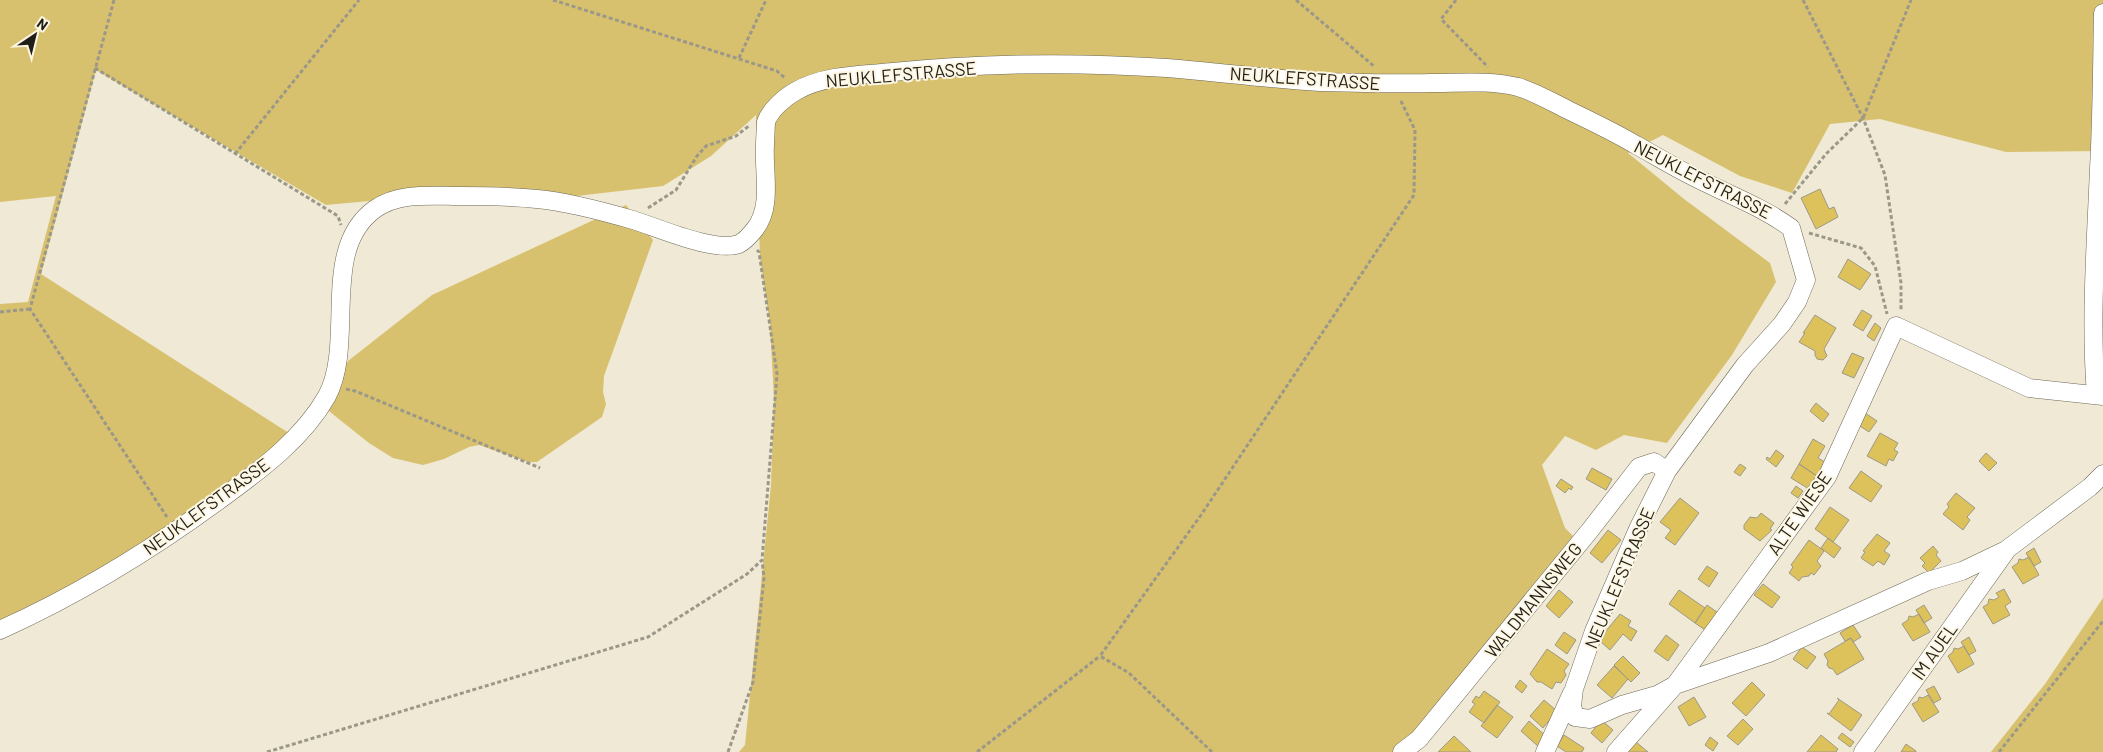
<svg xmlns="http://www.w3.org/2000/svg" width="2103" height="752" font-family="Barlow,sans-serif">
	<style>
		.green { fill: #d8c16e }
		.building { fill: #ddc25c; stroke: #9e9986 }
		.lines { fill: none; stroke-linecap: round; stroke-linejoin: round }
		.minor-casing { stroke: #6d6856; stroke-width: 19 }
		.path { stroke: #9c9889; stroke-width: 3; stroke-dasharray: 4 2.5; stroke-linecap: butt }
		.minor { stroke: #fff; stroke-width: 18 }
		.labels { text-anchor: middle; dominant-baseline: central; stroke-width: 4; stroke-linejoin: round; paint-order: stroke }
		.street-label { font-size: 18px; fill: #201e17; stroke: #fcf6e2 }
	</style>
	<rect width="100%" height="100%" fill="#efe9d5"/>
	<!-- green -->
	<path class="green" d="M 0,0 L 2103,0 L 2103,151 L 2006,152 L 1880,119 L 1830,124 L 1792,193 L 1740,176 L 1663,135 L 1628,153 L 1684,199 L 1770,263 L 1776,282 L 1732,355 L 1667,443 L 1624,435 L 1596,450 L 1565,436 L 1542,465 L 1565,528 L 1585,548 L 1414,752 L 739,752 L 745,745 L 771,485 L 774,399 L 770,324 L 760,258 L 756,115 L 711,156 L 663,186 L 568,197 L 487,190 L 326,205 L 96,70 L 41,274 L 292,435 L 195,511 L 122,559 L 0,625 L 0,304 L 28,302 L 56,196 L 0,202 Z
		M 626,205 L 653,240 L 604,376 L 603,392 L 606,404 L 602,417 L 537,462 L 528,462 L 479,445 L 469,447 L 444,459 L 423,465 L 393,458 L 369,443 L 325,408 L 348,361 L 432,295 Z
		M 2103,598 L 2103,752 L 1991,752 L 2045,684 Z"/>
	<!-- building -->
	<path class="building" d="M 1820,189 L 1829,209 L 1834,207 L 1838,217 L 1816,229 L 1801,198 Z
		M 1848,259 L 1871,274 L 1860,290 L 1838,277 Z
		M 1862,310 L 1872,316 L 1863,331 L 1853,325 Z
		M 1815,315 L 1836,328 L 1824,349 L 1827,356 L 1823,360 L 1817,359 L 1815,355 L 1815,351 L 1799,342 L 1805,333 L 1803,333 Z
		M 1875,323 L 1881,328 L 1874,341 L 1867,336 Z
		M 1852,353 L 1864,358 L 1854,378 L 1842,373 Z
		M 1816,403 L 1829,414 L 1823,422 L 1810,411 Z
		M 1865,413 L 1877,421 L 1869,432 L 1857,424 Z
		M 1880,433 L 1898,443 L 1894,450 L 1898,452 L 1893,461 L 1889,459 L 1886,466 L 1867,456 Z
		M 1813,439 L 1825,446 L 1818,458 L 1825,462 L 1817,476 L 1799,464 Z
		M 1776,450 L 1784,456 L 1776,467 L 1766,459 L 1767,457 L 1770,459 Z
		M 1986,453 L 1997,463 L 1989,471 L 1979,461 Z
		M 1740,464 L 1746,468 L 1740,476 L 1734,472 Z
		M 1799,464 L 1817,476 L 1809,489 L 1791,478 Z
		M 1592,468 L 1612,479 L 1606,490 L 1586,479 Z
		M 1861,471 L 1882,486 L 1871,502 L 1849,488 Z
		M 1561,479 L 1573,487 L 1571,490 L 1569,488 L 1565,493 L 1556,486 Z
		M 1796,486 L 1803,491 L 1798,498 L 1791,493 Z
		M 1956,493 L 1975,508 L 1967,517 L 1970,520 L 1963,530 L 1943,514 L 1949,507 L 1947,504 Z
		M 1680,498 L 1699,513 L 1675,545 L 1665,538 L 1671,530 L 1660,522 Z
		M 1830,507 L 1849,520 L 1833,542 L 1815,529 Z
		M 1761,513 L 1774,523 L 1770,529 L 1772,530 L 1760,541 L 1744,529 L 1744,525 L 1750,517 L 1757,518 Z
		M 1608,530 L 1621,540 L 1602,563 L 1590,553 Z
		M 1877,534 L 1890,543 L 1884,551 L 1890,555 L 1884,565 L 1878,561 L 1873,566 L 1861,558 L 1865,552 L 1863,551 Z
		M 1828,538 L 1841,548 L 1834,558 L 1821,548 Z
		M 1809,540 L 1824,551 L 1817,561 L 1821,566 L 1814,575 L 1811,573 L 1809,576 L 1802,577 L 1799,581 L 1789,573 L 1793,567 L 1791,565 Z
		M 1933,546 L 1938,552 L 1936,555 L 1941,561 L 1929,573 L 1922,566 L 1925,563 L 1920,558 Z
		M 2034,548 L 2041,562 L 2034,566 L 2026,553 Z
		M 2029,557 L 2039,575 L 2023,584 L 2012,567 L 2018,563 L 2019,559 L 2023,560 Z
		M 1707,566 L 1718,573 L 1709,587 L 1698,579 Z
		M 1763,584 L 1780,597 L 1772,608 L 1754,595 Z
		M 2004,589 L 2011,602 L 2005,606 L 2010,615 L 1993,624 L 1983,607 L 1988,604 L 1989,599 L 1994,600 L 1999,597 L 1996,593 Z
		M 1559,590 L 1573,602 L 1559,618 L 1546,606 Z
		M 1679,590 L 1705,608 L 1695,623 L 1669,604 Z
		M 1707,605 L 1721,615 L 1708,632 L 1695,623 Z
		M 1924,605 L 1932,618 L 1924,623 L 1916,610 Z
		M 1620,614 L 1631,621 L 1628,626 L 1637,631 L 1631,641 L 1623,634 L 1610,650 L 1601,642 L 1606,631 Z
		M 1919,614 L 1930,632 L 1913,641 L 1902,624 L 1908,620 L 1909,616 L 1913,617 Z
		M 1853,625 L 1861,637 L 1853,642 L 1851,638 L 1845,641 L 1840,633 Z
		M 1564,632 L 1576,640 L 1567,654 L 1555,645 Z
		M 1666,635 L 1679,645 L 1668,661 L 1654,651 Z
		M 1969,637 L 1976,651 L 1969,655 L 1961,642 Z
		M 1851,638 L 1864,659 L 1837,675 L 1833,669 L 1829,668 L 1827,665 L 1828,661 L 1824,654 Z
		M 1964,646 L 1974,664 L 1958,673 L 1948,656 L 1953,652 L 1954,648 L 1958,649 Z
		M 1802,647 L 1816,657 L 1807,669 L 1793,659 Z
		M 1547,649 L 1569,664 L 1564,671 L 1566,675 L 1561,683 L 1556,682 L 1552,689 L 1541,682 L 1537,682 L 1530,674 Z
		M 1623,656 L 1640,673 L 1631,682 L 1614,665 Z
		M 1614,666 L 1628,679 L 1612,698 L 1597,685 Z
		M 1520,680 L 1527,686 L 1522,693 L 1515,687 Z
		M 1752,682 L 1765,695 L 1746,716 L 1732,703 Z
		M 1934,686 L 1941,699 L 1934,703 L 1926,690 Z
		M 1484,691 L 1500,702 L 1484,723 L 1469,712 L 1475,704 L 1472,702 L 1476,696 L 1479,698 Z
		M 1928,695 L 1939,712 L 1923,722 L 1912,704 L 1918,701 L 1919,697 L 1923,698 Z
		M 1694,697 L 1706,717 L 1689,726 L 1678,707 Z
		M 1837,698 L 1862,715 L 1851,731 L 1827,713 L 1829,714 L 1839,700 Z
		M 1544,700 L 1557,711 L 1543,728 L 1530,716 Z
		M 1497,705 L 1513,717 L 1497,738 L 1481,726 Z
		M 1743,719 L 1753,729 L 1738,745 L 1727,736 Z
		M 1601,720 L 1613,730 L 1602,743 L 1591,733 Z
		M 1529,721 L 1548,738 L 1540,748 L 1521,731 Z
		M 1842,733 L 1854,742 L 1850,747 L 1838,738 Z
		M 1564,735 L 1584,748 L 1582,752 L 1566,752 L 1557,746 Z
		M 1821,735 L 1838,749 L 1836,752 L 1807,752 Z
		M 1454,736 L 1471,752 L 1438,752 Z
		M 1710,737 L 1718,743 L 1713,751 L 1705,745 Z
		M 1636,742 L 1648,752 L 1627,752 Z
		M 1906,744 L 1916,751 L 1916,752 L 1901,752 Z"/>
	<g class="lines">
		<!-- minor casing -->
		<g class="minor-casing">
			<path id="minor" d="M 2096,395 C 2090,319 2096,244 2099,168 C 2102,116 2102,64 2103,13
				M 0,630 C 80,594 156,547 226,495 C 263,468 304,437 327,396 C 356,342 319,249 375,209 C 399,192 431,196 460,196 C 485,196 511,196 537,199 C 569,202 602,211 633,220 C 659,228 715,253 739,244 C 745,241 751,234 755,229 C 773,206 763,172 765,144 C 765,142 766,124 766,122 C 770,110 785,97 796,91 C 824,75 861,75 893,72 C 983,63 1076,62 1167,68 C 1218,72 1269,79 1320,82 C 1357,83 1394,84 1430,83 C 1459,83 1490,80 1518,87 C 1535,92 1552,102 1568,110 C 1591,121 1614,132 1636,145 C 1656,156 1674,167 1694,177 C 1727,194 1761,206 1791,228 L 1806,280 L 1797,302 L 1782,324 L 1745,365 L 1667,471 L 1638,529 L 1594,631 L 1574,689 L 1572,706 L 1575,717 L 1590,719 L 1622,705 L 1657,695 L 1675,685 L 1769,653 L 1928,581 L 1962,571 L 2006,550 L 2090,487 L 2103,474
				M 1402,752 L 1419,739 L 1591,529 L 1639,467 L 1654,462 L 1667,471
				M 1545,752 L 1572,693
				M 1616,752 L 1675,685 L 1827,477 L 1896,326 L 2029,388 L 2103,396
				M 1863,752 L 2006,551"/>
		</g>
		<!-- path -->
		<path class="path" d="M 114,0 L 30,309 L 167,517
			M 553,0 L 777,71 L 786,79
			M 1296,0 L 1375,67
			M 1456,0 L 1441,19 L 1488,67
			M 1803,0 L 1863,118 L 1885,175 L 1901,283 L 1901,311
			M 739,58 L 766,0
			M 95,68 L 338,216 L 341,225
			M 235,154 L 359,0
			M 1785,204 L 1826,154 L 1863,118 L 1911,0
			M 648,208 L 676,190 L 697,156 L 706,146 L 736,136 L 750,125
			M 1809,233 L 1861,248 L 1875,266 L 1887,314
			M 0,312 L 30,309
			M 346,389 L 355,391 L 540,468
			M 267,752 L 648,637 L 747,574 L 762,560 L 777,374 L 759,252 L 757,250
			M 728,752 L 753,682 L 764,578 L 762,560
			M 977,752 L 1100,656
			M 1212,752 L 1129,673 L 1100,656 L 1201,515 L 1414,195 L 1415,130 L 1400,99
			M 1999,752 L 2103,621"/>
		<!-- minor -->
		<use href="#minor" class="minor"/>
	</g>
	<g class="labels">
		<!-- street labels -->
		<g class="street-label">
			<text transform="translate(901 74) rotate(-5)">NEUKLEFSTRASSE</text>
			<text transform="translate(1305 78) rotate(4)">NEUKLEFSTRASSE</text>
			<text transform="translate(1703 179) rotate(27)">NEUKLEFSTRASSE</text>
			<text transform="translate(206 506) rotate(-36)">NEUKLEFSTRASSE</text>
			<text transform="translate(1799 513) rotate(-55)">ALTE WIESE</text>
			<text transform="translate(1619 578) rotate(-67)">NEUKLEFSTRASSE</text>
			<text transform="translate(1533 600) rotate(-51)">WALDMANNSWEG</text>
			<text transform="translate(1934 651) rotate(-55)">IM AUEL</text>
		</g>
	</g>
	<!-- north arrow -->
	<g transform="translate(35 35) rotate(35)" stroke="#fcf6e2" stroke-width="4" paint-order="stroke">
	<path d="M0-4L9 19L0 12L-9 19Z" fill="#201e17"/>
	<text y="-8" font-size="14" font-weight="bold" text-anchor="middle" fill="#201e17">N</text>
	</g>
</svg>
